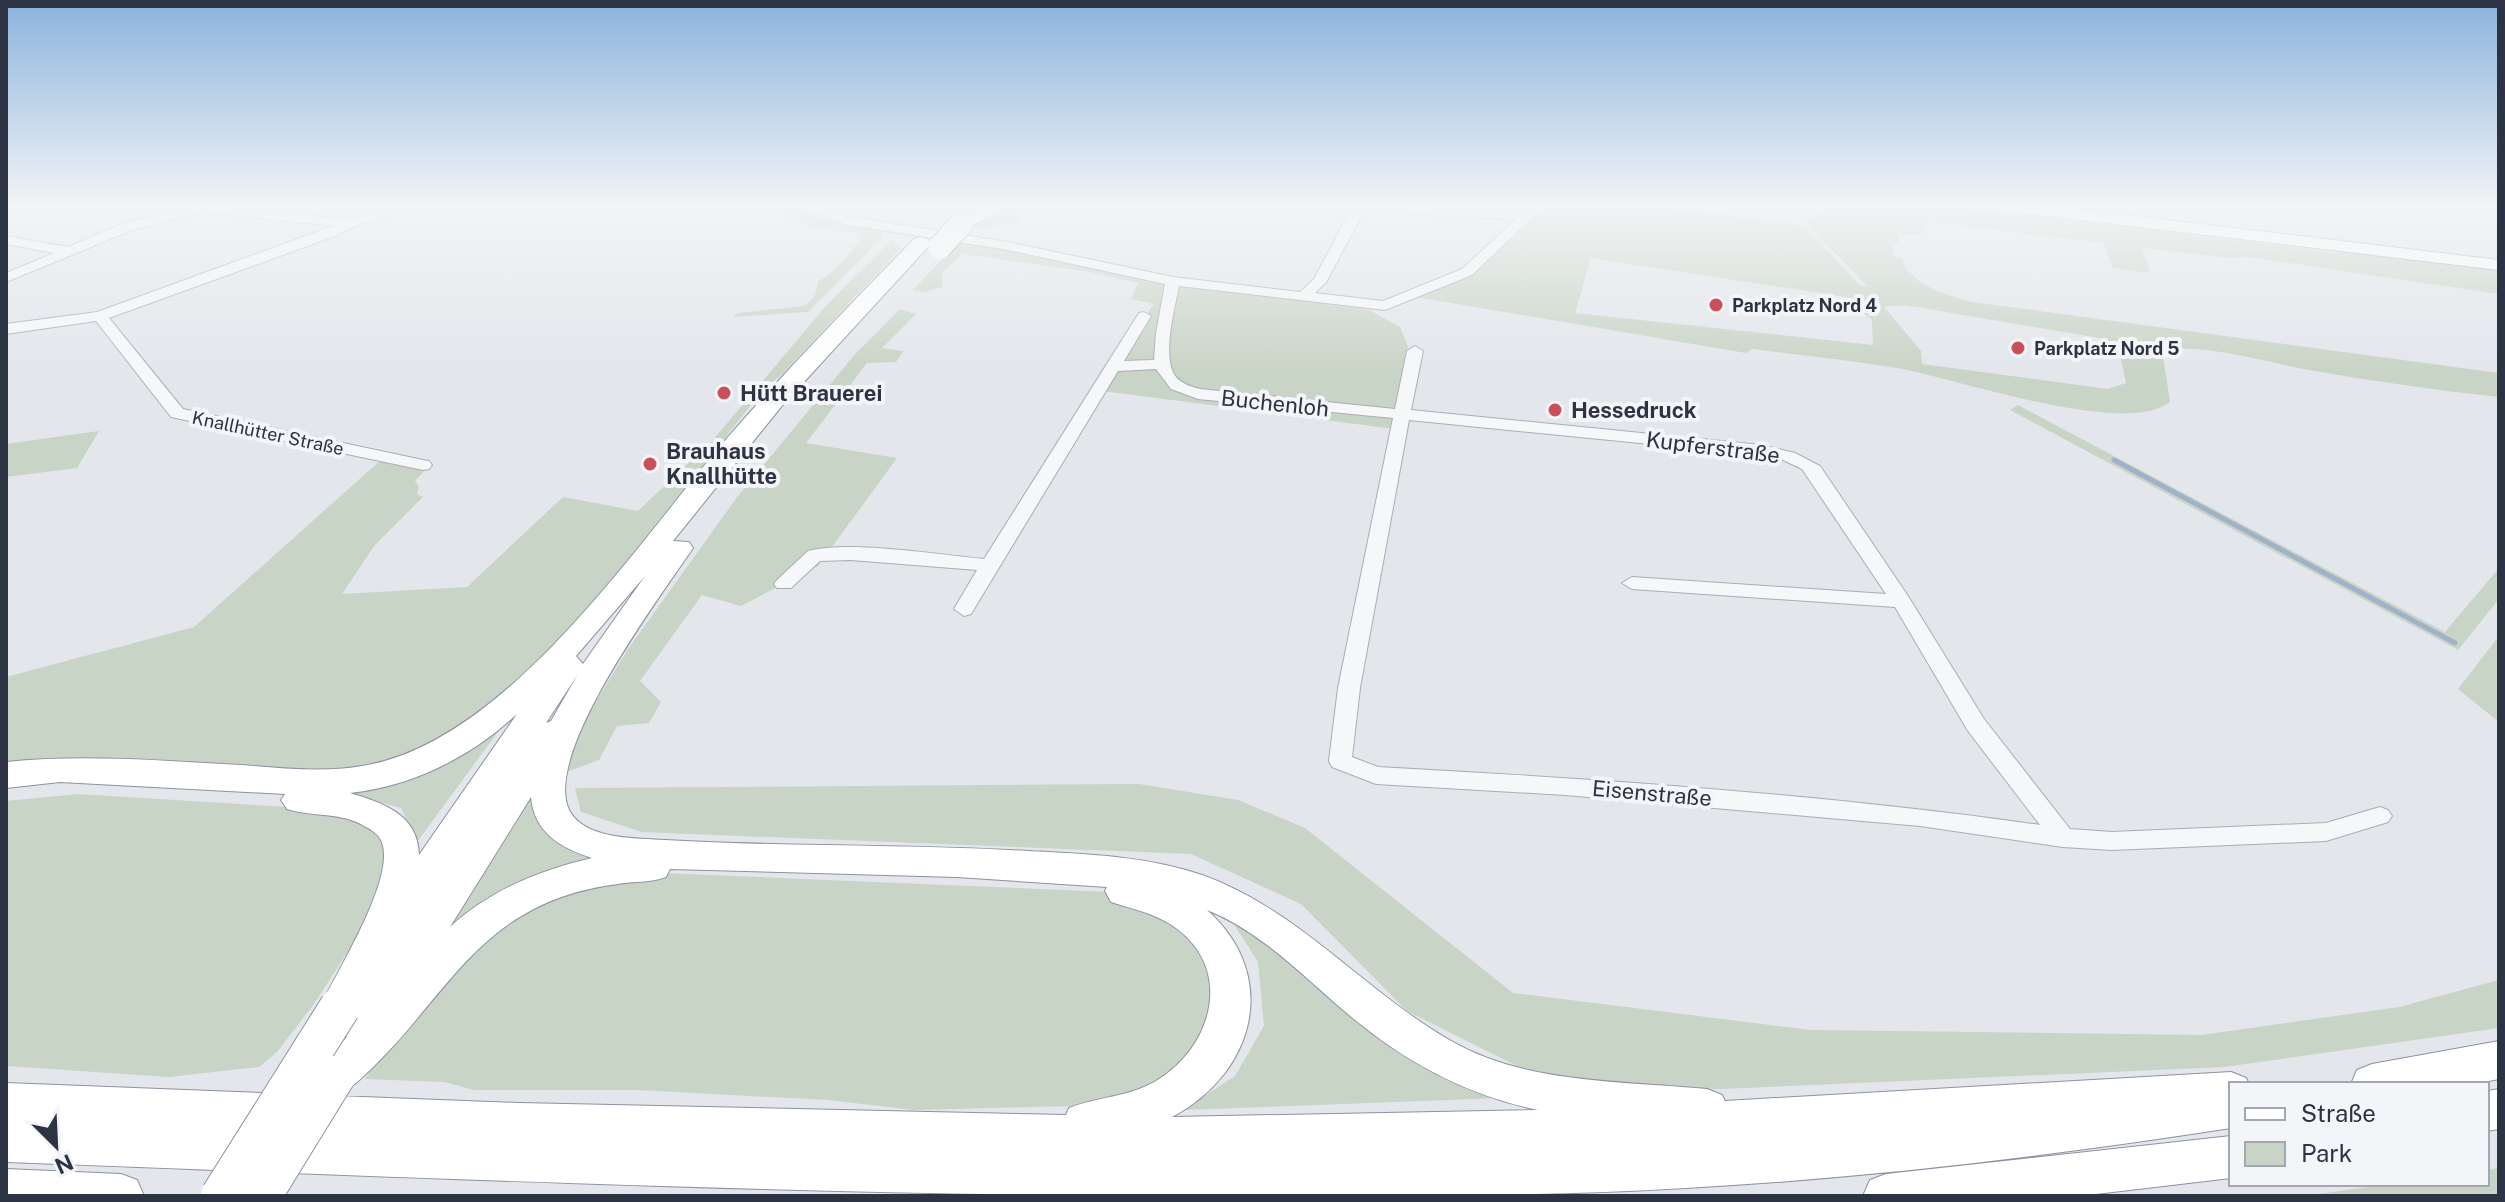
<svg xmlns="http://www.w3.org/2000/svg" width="2505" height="1202" font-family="'Public Sans',sans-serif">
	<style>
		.green { fill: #c8d4c5; fill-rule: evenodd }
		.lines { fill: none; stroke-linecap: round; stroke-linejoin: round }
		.stream { stroke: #a0b2c9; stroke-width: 5 }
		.minor-casing { stroke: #a8adb5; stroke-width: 2 }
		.major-casing { stroke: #a3aab6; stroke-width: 2 }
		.highway-casing { stroke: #8b93a1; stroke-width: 2 }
		.minor { fill: #f6f7f9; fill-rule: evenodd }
		.major { fill: #fff; fill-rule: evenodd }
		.highway { fill: #fff; fill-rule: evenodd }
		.highway-bridge-far1-casing { stroke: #8b93a1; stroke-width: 25; stroke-linecap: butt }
		.highway-bridge-casing { stroke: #8b93a1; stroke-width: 42; stroke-linecap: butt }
		.highway-bridge-far1 { stroke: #fff; stroke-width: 23 }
		.highway-bridge { stroke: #fff; stroke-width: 40 }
		.poi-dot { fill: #c94f5b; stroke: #f3f5f8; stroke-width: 3 }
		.labels { text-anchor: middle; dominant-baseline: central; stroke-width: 8; stroke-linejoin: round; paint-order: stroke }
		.far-poi-label { font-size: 18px; font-weight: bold; fill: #2c3342; stroke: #f3f5f8; text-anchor: start }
		.far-street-label { font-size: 18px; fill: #2c3342; stroke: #f3f5f8 }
		.poi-label { font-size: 22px; font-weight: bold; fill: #2c3342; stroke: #f3f5f8; text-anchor: start }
		.street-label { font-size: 22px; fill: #2c3342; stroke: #f3f5f8 }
	</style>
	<rect width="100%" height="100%" fill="#e3e6eb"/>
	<!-- green -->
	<path class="green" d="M 763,204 L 790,204 L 835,222 L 882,231 L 883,236 L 808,312 L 733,317 L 738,313 L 804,306 L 815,296 L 818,282 L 838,267 L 861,239 L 861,234 L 856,233 L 808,227 Z
		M 1006,204 L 1029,204 L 1018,216 L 1019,221 L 969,232 L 979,220 Z
		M 1555,204 L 1642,204 L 1788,222 L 1806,228 L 1861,286 L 1867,286 L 1805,222 L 1830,204 L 1941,204 L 2338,253 L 2346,250 L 2499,268 L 2499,294 L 2248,257 L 2230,258 L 2142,248 L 2151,273 L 2113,268 L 2104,243 L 1923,221 L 1924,234 L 1898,234 L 1899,243 L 1892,243 L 1893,256 L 1902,258 C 1909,285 1948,295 1972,302 L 2499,373 L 2499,397 C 2435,390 2372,381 2309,370 C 2261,361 2210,345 2162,349 L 2170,402 C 2125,438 1955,378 1897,368 C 1849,360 1800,355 1752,349 L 1746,353 L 1416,297 C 1439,288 1465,282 1484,265 C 1508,244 1526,218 1555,204 ZM 1591,258 L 1846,297 L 1872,320 L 1873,345 L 1575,313 ZM 1905,305 L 2099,338 L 2119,351 L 2126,383 L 2108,389 L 1922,364 L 1921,351 L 1884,307 Z
		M 891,240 L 901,248 L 782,374 L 763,390 L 572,629 L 462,736 L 360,775 L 6,769 L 6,677 L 194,627 L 382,459 L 427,468 L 415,481 L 419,487 L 417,494 L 423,497 L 374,546 L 342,594 L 467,587 L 563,497 L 638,511 L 712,441 L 824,308 Z
		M 959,241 L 1169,283 L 1369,310 L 1400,327 L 1408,347 L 1394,429 L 1103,391 L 1106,372 L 1154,304 L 1131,299 L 1138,283 L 1085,271 L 962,254 L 943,272 L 942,287 L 925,292 L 913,290 Z
		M 900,309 L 916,314 L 882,348 L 903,351 L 896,362 L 867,363 L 806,443 L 897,458 L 818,566 L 741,606 L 702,595 L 640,681 L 661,702 L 649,723 L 617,726 L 599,760 L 567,772 L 569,746 L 628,649 L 738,496 L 856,353 Z
		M 2018,405 L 2445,632 L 2499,568 L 2499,599 L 2458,650 L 2010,410 Z
		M 99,431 L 77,468 L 6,477 L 6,444 Z
		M 2499,636 L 2499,722 L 2458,689 Z
		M 514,710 L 417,842 L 401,808 L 343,792 Z
		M 530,778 L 545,830 L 635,855 L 429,959 Z
		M 1139,784 L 1238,800 L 1305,828 L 1513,993 L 1811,1030 L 2202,1035 L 2399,1007 L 2499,980 L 2499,1028 L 2224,1067 L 1697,1090 L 1535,1075 L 1407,1011 L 1301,904 L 1191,854 L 642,832 L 581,812 L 575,788 Z
		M 78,794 L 288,807 L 357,817 L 382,830 L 388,854 L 367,922 L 314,1004 L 277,1052 L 259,1067 L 169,1077 L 6,1066 L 6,801 Z
		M 640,872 L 1134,893 L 1175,909 L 1228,975 L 1191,1065 L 1109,1105 L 914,1110 L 828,1100 L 637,1090 L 474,1090 L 444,1082 L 365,1079 L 435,975 L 536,896 Z
		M 1219,901 L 1502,1098 L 1183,1110 L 1235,1076 L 1264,1026 L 1258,962 Z
		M 2499,1168 L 2499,1196 L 2305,1196 L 2389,1184 L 2487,1184 L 2487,1170 Z"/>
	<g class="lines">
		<!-- stream -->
		<path class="stream" d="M 2114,460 L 2455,643"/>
		<!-- minor casing -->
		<g class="minor-casing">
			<path id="minor" d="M 192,204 L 346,219 C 369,216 386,204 409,204 C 388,221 359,220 338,235 L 109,318 L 183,409 L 423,460 L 429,461 L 432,465 L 429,469 L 423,470 L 171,417 L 96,321 L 6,334 L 6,324 L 97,312 L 333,226 L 199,212 L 130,231 L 6,282 L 6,273 L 54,253 L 6,244 L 6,236 L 68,247 L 120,225 Z
				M 800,204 L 818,204 L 847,216 L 1008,242 L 1173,277 L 1300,292 L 1314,279 L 1354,204 L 1524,211 L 1535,204 L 1550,204 L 1532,218 L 1472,275 L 1385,310 L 1179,286 C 1175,307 1161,359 1176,377 C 1182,384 1192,387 1200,389 L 1395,409 L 1407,351 L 1415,346 L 1423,351 L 1411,410 L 1761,445 L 1795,453 L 1820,466 L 1908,596 L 1984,719 L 2070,829 L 2112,832 L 2326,823 L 2380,807 L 2388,810 L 2392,816 L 2388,822 L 2326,841 L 2112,850 L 2063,847 L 1920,826 L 1565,795 L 1376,784 L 1332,767 L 1329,761 L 1338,688 L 1393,418 L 1198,399 L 1171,389 L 1156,369 L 1118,371 L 971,614 L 964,616 L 954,609 L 977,570 L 851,560 L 820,561 L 791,588 L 777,588 L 774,584 L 777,580 L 808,551 C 850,540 939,555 984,559 L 1139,313 L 1144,312 L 1151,316 L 1124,361 L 1154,360 L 1156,333 L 1165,284 L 1008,250 L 844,224 ZM 1366,207 L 1440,216 L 1516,219 L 1462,269 L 1383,301 L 1315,293 L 1327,281 ZM 1409,420 L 1761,455 L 1783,460 L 1802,469 L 1886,594 L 1632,577 L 1622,583 L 1632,589 L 1895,607 L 1968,731 L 2040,825 C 1821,794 1599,779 1378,767 L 1352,757 L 1360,688 Z
				M 1660,204 L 1710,204 L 1712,207 C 1701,214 1670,211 1660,204 Z"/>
		</g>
		<!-- major casing -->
		<g class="major-casing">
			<path id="major" d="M 1980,204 L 2034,204 L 2499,260 L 2499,270 L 1988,209 Z"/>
		</g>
		<!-- highway casing -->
		<g class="highway-casing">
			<path id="highway" d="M 985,204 L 1011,204 L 967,229 L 960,231 L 950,225 Z
				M 921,237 L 928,239 L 931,243 L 928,247 L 781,407 L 673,541 L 689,542 L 693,548 C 663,593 532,766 573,816 C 592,840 638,838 665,840 C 786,847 907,844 1028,851 C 1085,854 1147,856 1202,875 C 1300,910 1364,992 1453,1042 C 1527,1084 1624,1081 1707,1089 L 1722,1095 L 1725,1101 L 2231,1072 L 2246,1078 L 2249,1084 L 2231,1084 L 2231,1128 C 2050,1156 1869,1178 1686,1188 C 1533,1197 1380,1196 1227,1196 C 820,1196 413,1177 6,1162 L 6,1083 L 519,1103 L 1066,1115 L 1069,1108 C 1097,1097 1129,1097 1156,1081 C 1213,1047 1235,968 1173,926 C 1154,913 1132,909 1111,902 L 1105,891 L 1107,887 L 957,877 L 670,869 L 666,877 C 650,883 634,881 618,884 C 578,889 542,901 509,924 C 457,960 423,1018 378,1062 C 364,1076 353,1088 335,1095 L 320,1090 L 314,1076 L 320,1062 L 347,1037 L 343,1030 L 347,1022 L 340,1025 L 326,1020 L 320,1007 C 334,976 403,869 379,837 C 376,833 369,828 364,826 C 342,812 311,817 287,809 L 281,800 L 285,794 L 60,782 L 6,788 L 6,762 C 85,754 162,761 241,765 C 281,768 322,773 362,766 C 507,743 637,543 728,437 C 787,369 851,304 914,239 ZM 645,576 L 583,664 L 576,656 ZM 578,674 L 551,721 L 546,723 ZM 517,714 L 419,855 C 418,814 383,803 350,793 C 413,786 471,757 517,714 ZM 531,797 C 534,833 561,848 592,858 C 540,870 490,890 450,927 ZM 1207,910 C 1262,932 1305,978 1349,1015 C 1405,1062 1466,1095 1538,1110 L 1172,1117 C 1255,1073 1281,976 1207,910 Z
				M 2499,1041 L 2499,1079 L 2473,1084 L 2351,1084 L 2357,1070 L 2372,1064 Z
				M 2499,1089 L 2499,1129 L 2487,1131 L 2487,1091 Z
				M 2231,1136 L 2231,1178 L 2079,1196 L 1863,1196 L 1870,1180 L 1886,1174 Z
				M 6,1169 L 121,1174 L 137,1180 L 144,1196 L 6,1196 Z"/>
		</g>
		<!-- minor -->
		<use href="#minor" class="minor"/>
		<!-- major -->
		<use href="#major" class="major"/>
		<!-- highway -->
		<use href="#highway" class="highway"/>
		<!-- highway-bridge-far1 casing -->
		<g class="highway-bridge-far1-casing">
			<path id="highway-bridge-far1" d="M 940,247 L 960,225"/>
		</g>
		<!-- highway-bridge casing -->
		<g class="highway-bridge-casing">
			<path id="highway-bridge" d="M 221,1196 L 340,1007
				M 261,1196 L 335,1076"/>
		</g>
		<!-- highway-bridge-far1 -->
		<use href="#highway-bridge-far1" class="highway-bridge-far1"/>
		<!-- highway-bridge -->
		<use href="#highway-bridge" class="highway-bridge"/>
	</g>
	<!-- sky -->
	<linearGradient id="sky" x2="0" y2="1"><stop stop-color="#8bb3dc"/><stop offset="0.55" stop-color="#f2f4f6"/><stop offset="1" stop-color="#f2f4f6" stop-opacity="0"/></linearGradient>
	<rect width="2505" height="373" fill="url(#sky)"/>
	<!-- markers -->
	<g class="poi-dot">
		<circle cx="1716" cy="305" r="8"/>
		<circle cx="2018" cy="348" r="8"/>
		<circle cx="724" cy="393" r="8"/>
		<circle cx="1555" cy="410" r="8"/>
		<circle cx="650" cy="464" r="8"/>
	</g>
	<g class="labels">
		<!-- far-poi labels -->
		<g class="far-poi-label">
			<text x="1732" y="305">Parkplatz Nord 4</text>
			<text x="2034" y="348">Parkplatz Nord 5</text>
		</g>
		<!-- far-street labels -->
		<g class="far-street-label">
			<text transform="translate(268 433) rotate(12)">Knallhütter Straße</text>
		</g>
		<!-- poi labels -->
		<g class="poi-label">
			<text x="740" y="393">Hütt Brauerei</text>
			<text x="1571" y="410">Hessedruck</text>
			<text x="666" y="451">Brauhaus<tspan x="666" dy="25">Knallhütte</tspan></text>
		</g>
		<!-- street labels -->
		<g class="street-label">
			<text transform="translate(1275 403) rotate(6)">Buchenloh</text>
			<text transform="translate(1713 447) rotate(7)">Kupferstraße</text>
			<text transform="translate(1652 793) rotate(5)">Eisenstraße</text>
		</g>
	</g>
	<!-- border -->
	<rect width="2505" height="1202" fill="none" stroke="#2c3342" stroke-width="16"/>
	<!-- legend -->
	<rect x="2229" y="1082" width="260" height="104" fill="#f3f5f8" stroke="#a3a7af" stroke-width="2"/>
	<rect x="2245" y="1108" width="40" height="12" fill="#ffffff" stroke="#a3a7af" stroke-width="2"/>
	<text x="2301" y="1122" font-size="24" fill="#2c3342">Straße</text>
	<rect x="2245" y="1142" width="40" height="24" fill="#c8d4c5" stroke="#a3a7af" stroke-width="2"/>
	<text x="2301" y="1162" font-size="24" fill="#2c3342">Park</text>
	<!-- north arrow -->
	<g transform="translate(56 1146) rotate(156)" stroke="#f3f5f8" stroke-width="6" paint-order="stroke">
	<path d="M0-6L14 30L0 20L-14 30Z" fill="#2c3342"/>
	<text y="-12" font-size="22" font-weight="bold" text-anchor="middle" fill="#2c3342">N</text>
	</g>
</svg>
